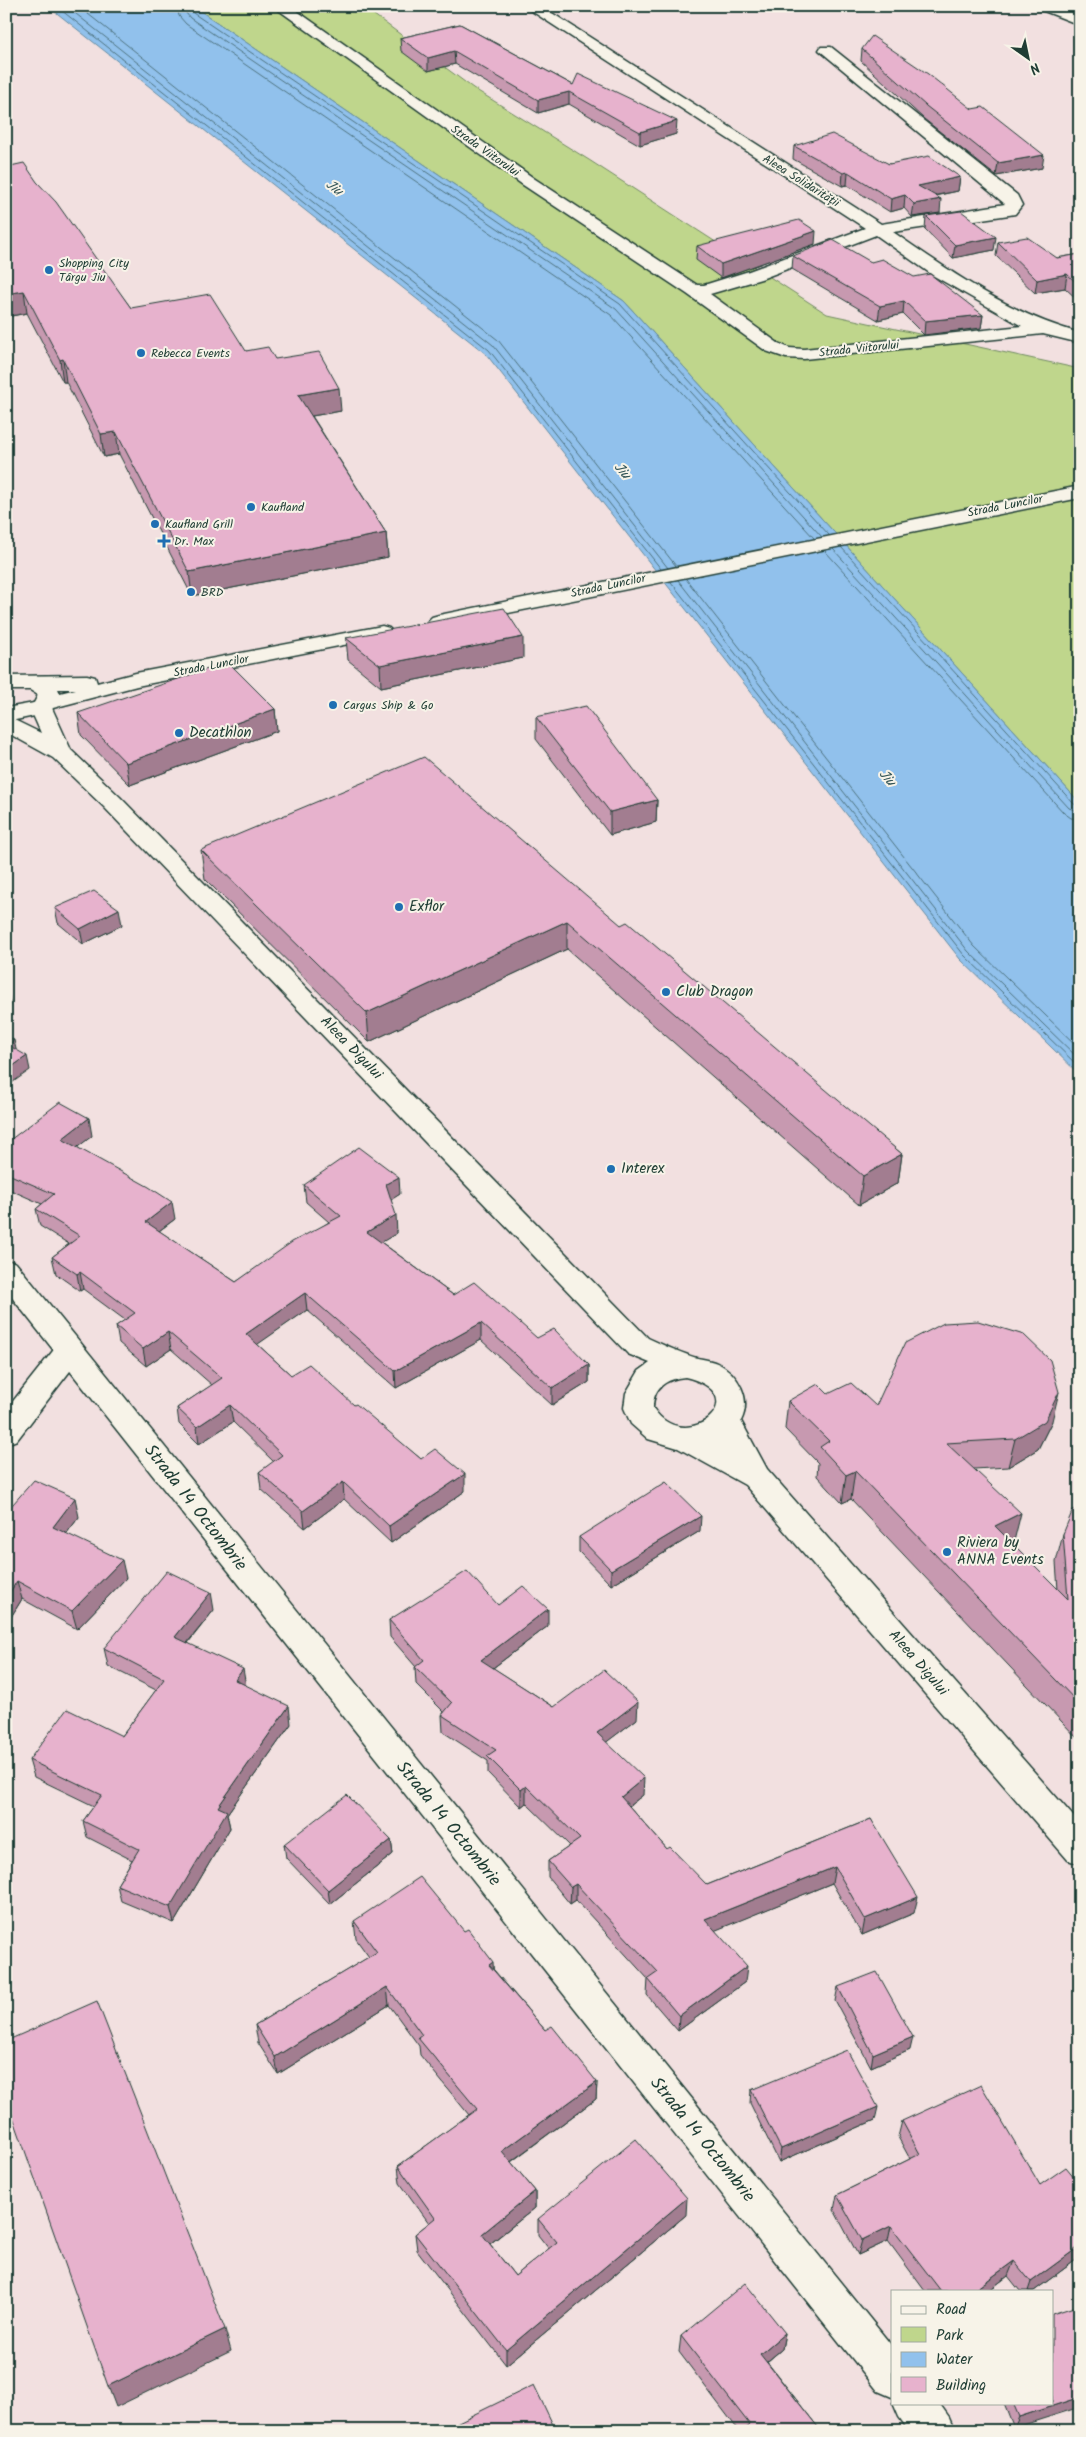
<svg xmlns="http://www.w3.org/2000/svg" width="1086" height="2437" font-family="Kalam,sans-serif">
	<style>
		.green { fill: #bfd68c; stroke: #6f8a60 }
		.water { fill: #91c1ec; stroke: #638ca2 }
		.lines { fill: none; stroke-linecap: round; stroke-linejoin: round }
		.shore { stroke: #4d727e; stroke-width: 1 }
		.minor-casing { stroke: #1f3d34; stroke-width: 3 }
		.tertiary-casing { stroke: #1f3d34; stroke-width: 3 }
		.secondary-casing { stroke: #1f3d34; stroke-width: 3 }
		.minor { fill: #f7f3e8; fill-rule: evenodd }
		.tertiary { fill: #f7f3e8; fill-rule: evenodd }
		.secondary { fill: #f7f3e8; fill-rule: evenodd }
		.wall { fill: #c799b0; stroke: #1f3d34 }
		.shaded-wall { fill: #a27d90; stroke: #1f3d34 }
		.building { fill: #e7b2cd; stroke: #1f3d34 }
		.poi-dot { fill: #1f6fb2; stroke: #f7f3e8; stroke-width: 2 }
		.labels { text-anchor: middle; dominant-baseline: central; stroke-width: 4; stroke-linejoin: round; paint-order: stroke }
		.far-street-label { font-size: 12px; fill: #1f3d34; stroke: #f7f3e8 }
		.far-poi-label { font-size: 12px; fill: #1f3d34; stroke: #f7f3e8; text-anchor: start }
		.far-water-label { font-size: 14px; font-style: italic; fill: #365759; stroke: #f7f3e8 }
		.poi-label { font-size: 15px; fill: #1f3d34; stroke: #f7f3e8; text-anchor: start }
		.street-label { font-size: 15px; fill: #1f3d34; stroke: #f7f3e8 }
		.near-street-label { font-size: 18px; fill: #1f3d34; stroke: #f7f3e8 }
	</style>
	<rect width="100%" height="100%" fill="#f2e0e0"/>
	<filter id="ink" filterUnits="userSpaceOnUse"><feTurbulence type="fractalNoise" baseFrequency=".02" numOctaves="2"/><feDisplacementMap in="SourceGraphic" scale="10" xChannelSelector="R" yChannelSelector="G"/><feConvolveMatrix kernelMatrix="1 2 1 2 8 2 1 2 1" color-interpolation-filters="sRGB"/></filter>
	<g filter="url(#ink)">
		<!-- green -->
		<path class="green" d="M 193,6 L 362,6 L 473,88 L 589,160 L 827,314 L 1080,369 L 1080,803 L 624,301 Z"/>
		<!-- water -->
		<path class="water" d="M 48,6 L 193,6 L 624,301 L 1080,803 L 1080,1075 L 960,959 L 486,354 Z"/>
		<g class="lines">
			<!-- shore -->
			<path class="shore" d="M 56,6 L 489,350 L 661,569
				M 66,6 L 493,345 L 668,568
				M 78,6 L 498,340 L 676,566
				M 177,6 L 179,16 L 186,24 L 611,315 L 814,538
				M 185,6 L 186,13 L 190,18 L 616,309 L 822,537
				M 191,6 L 193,13 L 620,304 L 829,535
				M 841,547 L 1074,804 L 1080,806
				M 833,549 L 1069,808 L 1080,812
				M 825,551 L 1064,813 L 1071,818 L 1080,819
				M 686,579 L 974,946 L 1080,1049
				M 678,580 L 968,951 L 1080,1060
				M 671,582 L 964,955 L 1080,1068"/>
			<!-- minor casing -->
			<g class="minor-casing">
				<path id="minor" d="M 273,6 L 290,6 L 535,179 L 697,285 L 704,285 L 749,271 L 865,228 L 524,6 L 541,6 L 881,224 L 1005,204 L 819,50 L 821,47 L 831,47 L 1017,195 L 1022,205 L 1015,214 L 1009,215 L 893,232 C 951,272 1011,315 1080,333 L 1080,343 L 1043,334 L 804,359 L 786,358 L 766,351 L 687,294 L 523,185 ZM 876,235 L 934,276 L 1022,326 L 804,349 L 789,348 L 778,343 L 710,294 L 761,279 Z
					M 1037,6 L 1057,6 L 1080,16 L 1080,25 L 1039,9 Z
					M 41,701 L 49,703 L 52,708 L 71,750 L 120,797 L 648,1338 C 661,1344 674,1350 688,1355 C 697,1359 708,1359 717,1363 C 739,1373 752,1400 741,1421 L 767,1469 L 1080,1824 L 1080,1864 L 1068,1860 L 745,1485 L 678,1448 L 648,1439 L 631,1424 L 624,1408 L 626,1393 L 639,1371 L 650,1363 L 628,1354 L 104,807 L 53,758 L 6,732 L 6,716 L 41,733 L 30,708 L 33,703 ZM 685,1377 C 760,1395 685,1458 653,1408 C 653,1387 666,1379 685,1377 Z
					M 70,1339 L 80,1342 L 84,1350 L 80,1358 L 17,1440 L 6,1444 L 6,1410 L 60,1342 Z"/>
			</g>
			<!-- tertiary casing -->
			<g class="tertiary-casing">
				<path id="tertiary" d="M 6,1260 L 16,1263 L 892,2346 L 892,2397 L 878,2391 L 6,1290 Z
					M 893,2403 L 939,2403 L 949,2417 L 955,2431 L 909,2431 L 899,2417 Z"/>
			</g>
			<!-- secondary casing -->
			<g class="secondary-casing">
				<path id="secondary" d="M 1080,486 L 1080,498 L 439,627 L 432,625 L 428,621 L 432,617 L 439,615 Z
					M 382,626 L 389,628 L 393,632 L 389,636 L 137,686 L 53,708 L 49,713 L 6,722 L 6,708 L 34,703 L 38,695 L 30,690 L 6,690 L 6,676 L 87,675 L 95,677 L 97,683 L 136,673 ZM 58,689 L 76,689 L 60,693 Z"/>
			</g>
			<!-- minor -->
			<use href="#minor" class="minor"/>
			<!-- tertiary -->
			<use href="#tertiary" class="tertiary"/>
			<!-- secondary -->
			<use href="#secondary" class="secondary"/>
		</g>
		<!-- wall -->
		<path class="wall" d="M 460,24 L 573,85 L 676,134 L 640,145 L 569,104 L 538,113 L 455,64 L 428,71 L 401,51 L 400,38 Z
			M 862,49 L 1042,168 L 996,176 L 924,119 L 861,61 Z
			M 794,146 L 960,177 L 958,191 L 935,196 L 940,213 L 912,217 L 904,208 L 890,212 L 847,185 L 842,186 L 793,159 Z
			M 37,182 L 131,308 L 246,351 L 275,359 L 341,411 L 312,416 L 386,533 L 388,557 L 192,596 L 119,454 L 104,457 L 66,382 L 63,382 L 27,313 L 6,317 Z
			M 926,216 L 994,250 L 953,258 L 925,229 Z
			M 998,242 L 1057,258 L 1080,254 L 1080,302 L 1065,288 L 1035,293 L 996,256 Z
			M 815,244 L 721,278 L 696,260 L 697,246 Z
			M 793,256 L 871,262 L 983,315 L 981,328 L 924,335 L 903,314 L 878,320 L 792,269 Z
			M 346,638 L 523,658 L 381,687 L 348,660 Z
			M 275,709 L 277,731 L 130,785 L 81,735 L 78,713 Z
			M 536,717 L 657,800 L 656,822 L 610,835 L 536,739 Z
			M 201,850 L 621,925 L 902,1154 L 898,1183 L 859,1205 L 567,949 L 369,1042 L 205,879 Z
			M 55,908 L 122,925 L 83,944 L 58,923 Z
			M 92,1136 L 77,1147 L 175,1219 L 159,1231 L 236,1282 L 329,1222 L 306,1202 L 304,1185 L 400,1194 L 391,1199 L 397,1233 L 381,1242 L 453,1295 L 589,1365 L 589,1382 L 552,1405 L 481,1340 L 396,1388 L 307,1310 L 257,1344 L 291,1375 L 354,1405 L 421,1459 L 465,1491 L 391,1543 L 344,1499 L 305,1528 L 261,1489 L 259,1472 L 274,1462 L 233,1422 L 199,1444 L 179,1424 L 177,1408 L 212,1385 L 171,1349 L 146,1366 L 119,1343 L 116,1326 L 125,1320 L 83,1289 L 80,1291 L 56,1274 L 52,1257 L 69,1244 L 40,1226 L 36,1209 L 42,1204 L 6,1188 L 6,1143 Z
			M 828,1394 L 876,1406 L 1052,1421 L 1038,1449 L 1008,1467 L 974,1469 L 1014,1541 L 1011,1543 L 1058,1590 L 1056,1562 L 1063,1534 L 1080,1505 L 1080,1741 L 851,1499 L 842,1503 L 817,1476 L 818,1463 L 785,1429 L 788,1401 Z
			M 6,1512 L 79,1517 L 66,1534 L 126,1578 L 77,1629 L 22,1599 L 6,1625 Z
			M 700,1531 L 611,1585 L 579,1552 L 579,1537 Z
			M 498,1605 L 548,1626 L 493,1668 L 554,1707 L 637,1719 L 606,1742 L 643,1795 L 629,1806 L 667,1849 L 707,1885 L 871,1819 L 914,1913 L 862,1935 L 832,1883 L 715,1930 L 745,1982 L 678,2031 L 647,1995 L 648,1979 L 576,1900 L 570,1904 L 548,1877 L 548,1861 L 570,1846 L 526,1803 L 521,1807 L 488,1773 L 488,1761 L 443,1732 L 442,1715 L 444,1712 L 416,1684 L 415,1667 L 416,1667 L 390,1637 L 389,1620 Z
			M 214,1610 L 188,1643 L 246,1686 L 291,1724 L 227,1814 L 230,1828 L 174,1923 L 121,1901 L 117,1885 L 132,1860 L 87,1837 L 83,1821 L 94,1806 L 34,1777 L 29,1760 L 122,1736 L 156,1690 L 108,1666 L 104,1648 Z
			M 391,1840 L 393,1854 L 330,1904 L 286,1858 L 284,1844 Z
			M 354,1921 L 494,1970 L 545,2030 L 597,2082 L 596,2099 L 511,2162 L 535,2191 L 535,2208 L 490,2244 L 515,2276 L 549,2249 L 538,2235 L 538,2219 L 686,2215 L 506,2365 L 417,2250 L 415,2234 L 429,2223 L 400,2183 L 398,2166 L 469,2115 L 420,2055 L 419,2046 L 389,2005 L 278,2074 L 258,2043 L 255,2025 L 369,1957 L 356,1939 Z
			M 838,1987 L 910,2050 L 871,2067 L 835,2001 Z
			M 751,2090 L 875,2120 L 779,2162 L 750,2103 Z
			M 902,2121 L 1040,2185 L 1080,2184 L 1080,2257 L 1034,2291 L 1020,2291 L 1008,2276 L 988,2291 L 925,2291 L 888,2241 L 858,2255 L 834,2210 L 837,2195 L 910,2159 L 898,2137 Z
			M 785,2333 L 782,2349 L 767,2362 L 821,2431 L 739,2431 L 679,2352 L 681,2336 Z
			M 1004,2403 L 1052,2403 L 1014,2428 Z"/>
		<!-- shaded-wall -->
		<path class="shaded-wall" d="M 454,51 L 455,64 L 428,71 L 428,58 Z
			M 569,92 L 569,104 L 538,113 L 538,100 Z
			M 677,121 L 676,134 L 640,145 L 640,132 Z
			M 1044,155 L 1042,168 L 996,176 L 998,163 Z
			M 848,172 L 847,185 L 842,186 L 843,173 Z
			M 960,177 L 958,191 L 917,199 L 918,186 Z
			M 905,195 L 904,208 L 890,212 L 891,199 Z
			M 941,199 L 940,213 L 912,217 L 914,204 Z
			M 816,231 L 815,244 L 721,278 L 721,264 Z
			M 996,237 L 994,250 L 953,258 L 955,245 Z
			M 1067,274 L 1065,288 L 1035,293 L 1037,280 Z
			M 24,291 L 27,313 L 6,317 L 6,294 Z
			M 904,301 L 903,314 L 878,320 L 880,306 Z
			M 983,315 L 981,328 L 924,335 L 925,321 Z
			M 63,359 L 66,382 L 63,382 L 60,360 Z
			M 339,388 L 341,411 L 300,418 L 298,395 Z
			M 116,432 L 119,454 L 104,457 L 101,434 Z
			M 386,533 L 388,557 L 192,596 L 189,572 Z
			M 523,637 L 523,658 L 381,687 L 380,665 Z
			M 275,709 L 277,731 L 130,785 L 126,763 Z
			M 657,800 L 656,822 L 610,835 L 610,812 Z
			M 119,909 L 122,925 L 83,944 L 80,929 Z
			M 567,921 L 567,949 L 369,1042 L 367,1013 Z
			M 6,988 L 7,988 L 11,1006 L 6,1009 Z
			M 14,1040 L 17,1054 L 8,1045 Z
			M 27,1056 L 30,1070 L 6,1087 L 6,1071 Z
			M 89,1118 L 92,1136 L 65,1157 L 62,1139 Z
			M 902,1154 L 898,1183 L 859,1205 L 863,1176 Z
			M 399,1177 L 400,1194 L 388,1202 L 386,1184 Z
			M 172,1202 L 175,1219 L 148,1239 L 146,1222 Z
			M 396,1215 L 397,1233 L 369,1250 L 367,1232 Z
			M 80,1272 L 83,1289 L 80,1291 L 77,1274 Z
			M 305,1293 L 307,1310 L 248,1351 L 246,1334 Z
			M 481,1323 L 481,1340 L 396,1388 L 395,1371 Z
			M 168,1332 L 171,1349 L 146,1366 L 143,1349 Z
			M 589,1365 L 589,1382 L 552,1405 L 552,1388 Z
			M 1059,1392 L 1052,1421 L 1038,1449 L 1008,1467 L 1015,1439 Z
			M 230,1405 L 233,1422 L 199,1444 L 197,1427 Z
			M 855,1471 L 851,1499 L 842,1503 L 846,1475 Z
			M 465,1474 L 465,1491 L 391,1543 L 389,1526 Z
			M 343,1482 L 344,1499 L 305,1528 L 303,1511 Z
			M 75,1498 L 79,1517 L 57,1546 L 53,1527 Z
			M 1021,1513 L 1014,1541 L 989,1554 L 995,1526 Z
			M 701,1516 L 700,1531 L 611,1585 L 611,1570 Z
			M 122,1560 L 126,1578 L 77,1629 L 72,1611 Z
			M 17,1581 L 22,1599 L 6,1625 L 6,1598 Z
			M 211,1592 L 214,1610 L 178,1654 L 175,1637 Z
			M 548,1609 L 548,1626 L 481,1677 L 481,1660 Z
			M 243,1669 L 246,1686 L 235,1680 Z
			M 638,1702 L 637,1719 L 596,1750 L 597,1733 Z
			M 289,1706 L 291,1724 L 227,1814 L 230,1828 L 174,1923 L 170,1907 L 218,1807 Z
			M 644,1778 L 643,1795 L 620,1813 L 621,1797 Z
			M 526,1786 L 526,1803 L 521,1807 L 521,1790 Z
			M 391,1840 L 393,1854 L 330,1904 L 328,1890 Z
			M 835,1867 L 832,1883 L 704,1935 L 705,1919 Z
			M 576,1884 L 576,1900 L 570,1904 L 571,1887 Z
			M 918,1897 L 914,1913 L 862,1935 L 865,1919 Z
			M 6,1929 L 10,1941 L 6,1942 Z
			M 493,1962 L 494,1980 L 489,1965 Z
			M 747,1966 L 745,1982 L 678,2031 L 679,2016 Z
			M 387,1987 L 389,2005 L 278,2074 L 275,2057 Z
			M 913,2037 L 910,2050 L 871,2067 L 873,2054 Z
			M 597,2082 L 596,2099 L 502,2168 L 502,2151 Z
			M 878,2107 L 875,2120 L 779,2162 L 781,2149 Z
			M 535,2191 L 535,2208 L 482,2250 L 482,2234 Z
			M 687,2198 L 686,2215 L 506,2365 L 506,2350 Z
			M 891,2226 L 888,2241 L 858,2255 L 862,2240 Z
			M 1080,2246 L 1080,2257 L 1034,2291 L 1028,2291 L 1031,2282 Z
			M 1014,2261 L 1008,2276 L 988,2291 L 973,2291 Z
			M 225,2329 L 231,2351 L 116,2407 L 108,2386 Z
			M 785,2333 L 782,2349 L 757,2370 L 760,2354 Z
			M 1080,2397 L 1080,2407 L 1014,2428 L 1019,2417 Z"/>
		<!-- building -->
		<path class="building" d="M 460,24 L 573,85 L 578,74 L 677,121 L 640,132 L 569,92 L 538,100 L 454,51 L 428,58 L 400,38 Z
			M 872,36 L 928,74 L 972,109 L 983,107 L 1044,155 L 998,163 L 926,106 L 862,49 Z
			M 832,134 L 889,164 L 929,156 L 960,177 L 918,186 L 941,199 L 914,204 L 905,195 L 891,199 L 848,172 L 843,173 L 794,146 Z
			M 24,163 L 37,182 L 56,202 L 131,308 L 210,294 L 246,351 L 268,347 L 275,359 L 319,352 L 339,388 L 298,395 L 386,533 L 189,572 L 116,432 L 101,434 L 63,359 L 60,360 L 24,291 L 6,294 L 6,167 Z
			M 961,211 L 996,237 L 955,245 L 926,216 Z
			M 799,220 L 816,231 L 721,264 L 697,246 Z
			M 1027,237 L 1057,258 L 1080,254 L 1080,286 L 1067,274 L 1037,280 L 998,242 Z
			M 833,240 L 871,262 L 882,259 L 914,277 L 930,274 L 983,315 L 925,321 L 904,301 L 880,306 L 793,256 Z
			M 504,608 L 523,637 L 380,665 L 346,638 Z
			M 228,662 L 275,709 L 126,763 L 78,713 Z
			M 586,706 L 657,800 L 610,812 L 536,717 Z
			M 424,757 L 621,925 L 627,922 L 902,1154 L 863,1176 L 567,921 L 367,1013 L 201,850 Z
			M 94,891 L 119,909 L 80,929 L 55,908 Z
			M 6,1036 L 14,1040 L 8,1045 L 27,1056 L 6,1071 Z
			M 60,1102 L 89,1118 L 62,1139 L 149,1187 L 172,1202 L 146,1222 L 236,1282 L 292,1242 L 341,1216 L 304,1185 L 359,1147 L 399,1177 L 386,1184 L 396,1215 L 367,1232 L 453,1295 L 474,1282 L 537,1338 L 554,1329 L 589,1365 L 552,1388 L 481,1323 L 395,1371 L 305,1293 L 246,1334 L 291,1375 L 309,1364 L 354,1405 L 356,1404 L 421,1459 L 435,1449 L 465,1474 L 389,1526 L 343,1482 L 303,1511 L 259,1472 L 282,1455 L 230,1405 L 197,1427 L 177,1408 L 222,1378 L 168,1332 L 143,1349 L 116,1326 L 135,1313 L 80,1272 L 77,1274 L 52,1257 L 80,1236 L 36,1209 L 54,1194 L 6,1173 L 6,1143 Z
			M 978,1321 L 1024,1335 L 1050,1360 L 1059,1392 L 1045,1421 L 1015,1439 L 946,1443 L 1021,1513 L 995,1526 L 1068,1599 L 1063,1534 L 1072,1512 L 1080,1505 L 1080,1705 L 855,1471 L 846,1475 L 820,1447 L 829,1441 L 788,1401 L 818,1384 L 828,1394 L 851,1383 L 876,1406 L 905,1343 L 944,1323 Z
			M 34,1480 L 75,1498 L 53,1527 L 122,1560 L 72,1611 L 17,1581 L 6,1598 L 6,1512 Z
			M 666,1482 L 701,1516 L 611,1570 L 579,1537 Z
			M 167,1571 L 211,1592 L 175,1637 L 243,1669 L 235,1680 L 289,1706 L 218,1807 L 227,1811 L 170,1907 L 117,1885 L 139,1849 L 83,1821 L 102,1795 L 29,1760 L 67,1709 L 122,1736 L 164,1679 L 104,1648 Z
			M 467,1571 L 498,1605 L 523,1586 L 548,1609 L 481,1660 L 554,1707 L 604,1670 L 638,1702 L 597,1733 L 644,1778 L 621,1797 L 667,1849 L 670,1847 L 707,1885 L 871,1819 L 918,1897 L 865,1919 L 835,1867 L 705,1919 L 747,1966 L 679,2016 L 648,1979 L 658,1972 L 576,1884 L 571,1887 L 548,1861 L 580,1839 L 526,1786 L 521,1790 L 487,1756 L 496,1750 L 442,1715 L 452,1703 L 415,1667 L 424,1660 L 389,1620 Z
			M 347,1795 L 391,1840 L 328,1890 L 284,1844 Z
			M 420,1877 L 464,1931 L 468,1929 L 493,1962 L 489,1965 L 545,2030 L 552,2026 L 597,2082 L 502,2151 L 535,2191 L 482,2234 L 515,2276 L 557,2242 L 538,2219 L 636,2139 L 687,2198 L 506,2350 L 415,2234 L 435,2218 L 398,2166 L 477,2109 L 418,2038 L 422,2035 L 387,1987 L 275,2057 L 255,2025 L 377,1952 L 354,1921 Z
			M 877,1972 L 913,2037 L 873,2054 L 838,1987 Z
			M 97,2001 L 225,2329 L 108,2386 L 6,2097 L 6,2041 Z
			M 847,2050 L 878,2107 L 781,2149 L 751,2090 Z
			M 981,2085 L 1040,2185 L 1066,2167 L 1080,2184 L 1080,2246 L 1031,2282 L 1014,2261 L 973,2291 L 941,2291 L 891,2226 L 862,2240 L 837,2195 L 920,2154 L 902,2121 Z
			M 745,2283 L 785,2333 L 760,2354 L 821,2431 L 743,2431 L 750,2425 L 681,2336 Z
			M 1080,2305 L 1080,2397 L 1019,2417 L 1013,2403 L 1052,2403 L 1052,2314 Z
			M 534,2385 L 556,2431 L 440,2431 Z"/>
	</g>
	<!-- markers -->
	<g class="poi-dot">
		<circle cx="49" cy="270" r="5"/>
		<circle cx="141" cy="353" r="5"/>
		<circle cx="251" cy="507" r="5"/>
		<circle cx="155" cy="524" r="5"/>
		<path d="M161.5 533.5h5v5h5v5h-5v5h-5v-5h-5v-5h5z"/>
		<circle cx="191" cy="592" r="5"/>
		<circle cx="333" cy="705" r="5"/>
		<circle cx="179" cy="733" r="5"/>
		<circle cx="399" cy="907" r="5"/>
		<circle cx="666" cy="992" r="5"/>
		<circle cx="611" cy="1169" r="5"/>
		<circle cx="947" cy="1552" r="5"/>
	</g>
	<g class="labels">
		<!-- far-street labels -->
		<g class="far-street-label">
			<text transform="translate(485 151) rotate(35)">Strada Viitorului</text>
			<text transform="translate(801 181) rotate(32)">Aleea Solidarității</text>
			<text transform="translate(859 349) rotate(-6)">Strada Viitorului</text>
			<text transform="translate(1005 506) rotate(-11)">Strada Luncilor</text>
			<text transform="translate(608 586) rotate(-12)">Strada Luncilor</text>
			<text transform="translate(211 666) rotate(-11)">Strada Luncilor</text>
		</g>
		<!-- far-poi labels -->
		<g class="far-poi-label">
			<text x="59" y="263">Shopping City<tspan x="59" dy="14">Târgu Jiu</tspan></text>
			<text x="151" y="353">Rebecca Events</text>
			<text x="261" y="507">Kaufland</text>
			<text x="165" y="524">Kaufland Grill</text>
			<text x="174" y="541">Dr. Max</text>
			<text x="201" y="592">BRD</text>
			<text x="343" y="705">Cargus Ship &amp; Go</text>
		</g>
		<!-- far-water labels -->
		<g class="far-water-label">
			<text transform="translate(334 188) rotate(38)">Jiu</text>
			<text transform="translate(622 471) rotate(49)">Jiu</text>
			<text transform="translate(887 778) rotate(49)">Jiu</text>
		</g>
		<!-- poi labels -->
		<g class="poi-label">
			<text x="189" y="733">Decathlon</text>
			<text x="409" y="907">Exflor</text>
			<text x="676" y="992">Club Dragon</text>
			<text x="621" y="1169">Interex</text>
			<text x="957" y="1543">Riviera by<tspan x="957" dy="17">ANNA Events</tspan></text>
		</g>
		<!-- street labels -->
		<g class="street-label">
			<text transform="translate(351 1048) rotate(46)">Aleea Digului</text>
			<text transform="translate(918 1663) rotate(49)">Aleea Digului</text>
		</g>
		<!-- near-street labels -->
		<g class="near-street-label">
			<text transform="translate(195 1508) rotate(52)">Strada 14 Octombrie</text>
			<text transform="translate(448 1824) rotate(51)">Strada 14 Octombrie</text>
			<text transform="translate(702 2140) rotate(51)">Strada 14 Octombrie</text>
		</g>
	</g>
	<!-- margin -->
	<rect width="1086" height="2437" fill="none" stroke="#f7f3e8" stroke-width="25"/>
	<rect x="12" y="12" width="1061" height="2412" fill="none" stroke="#1f3d34" stroke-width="2" filter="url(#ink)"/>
	<!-- legend -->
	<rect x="891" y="2290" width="162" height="115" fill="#f7f3e8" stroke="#a1aaa0"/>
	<rect x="901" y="2306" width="25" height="8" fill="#f7f3e8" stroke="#a1aaa0"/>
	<text x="936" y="2314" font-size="15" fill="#1f3d34">Road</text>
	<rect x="901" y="2327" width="25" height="15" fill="#bfd68c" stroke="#a1aaa0"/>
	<text x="936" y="2340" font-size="15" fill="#1f3d34">Park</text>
	<rect x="901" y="2352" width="25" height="15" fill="#91c1ec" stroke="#a1aaa0"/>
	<text x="936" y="2364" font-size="15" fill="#1f3d34">Water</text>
	<rect x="901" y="2377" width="25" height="15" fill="#e7b2cd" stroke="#a1aaa0"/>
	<text x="936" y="2390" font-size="15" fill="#1f3d34">Building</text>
	<!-- north arrow -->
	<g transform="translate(1028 58) rotate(147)" stroke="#f7f3e8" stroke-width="4" paint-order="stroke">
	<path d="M0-4L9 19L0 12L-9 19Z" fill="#1f3d34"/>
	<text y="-8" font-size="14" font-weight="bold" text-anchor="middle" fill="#1f3d34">N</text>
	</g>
</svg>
